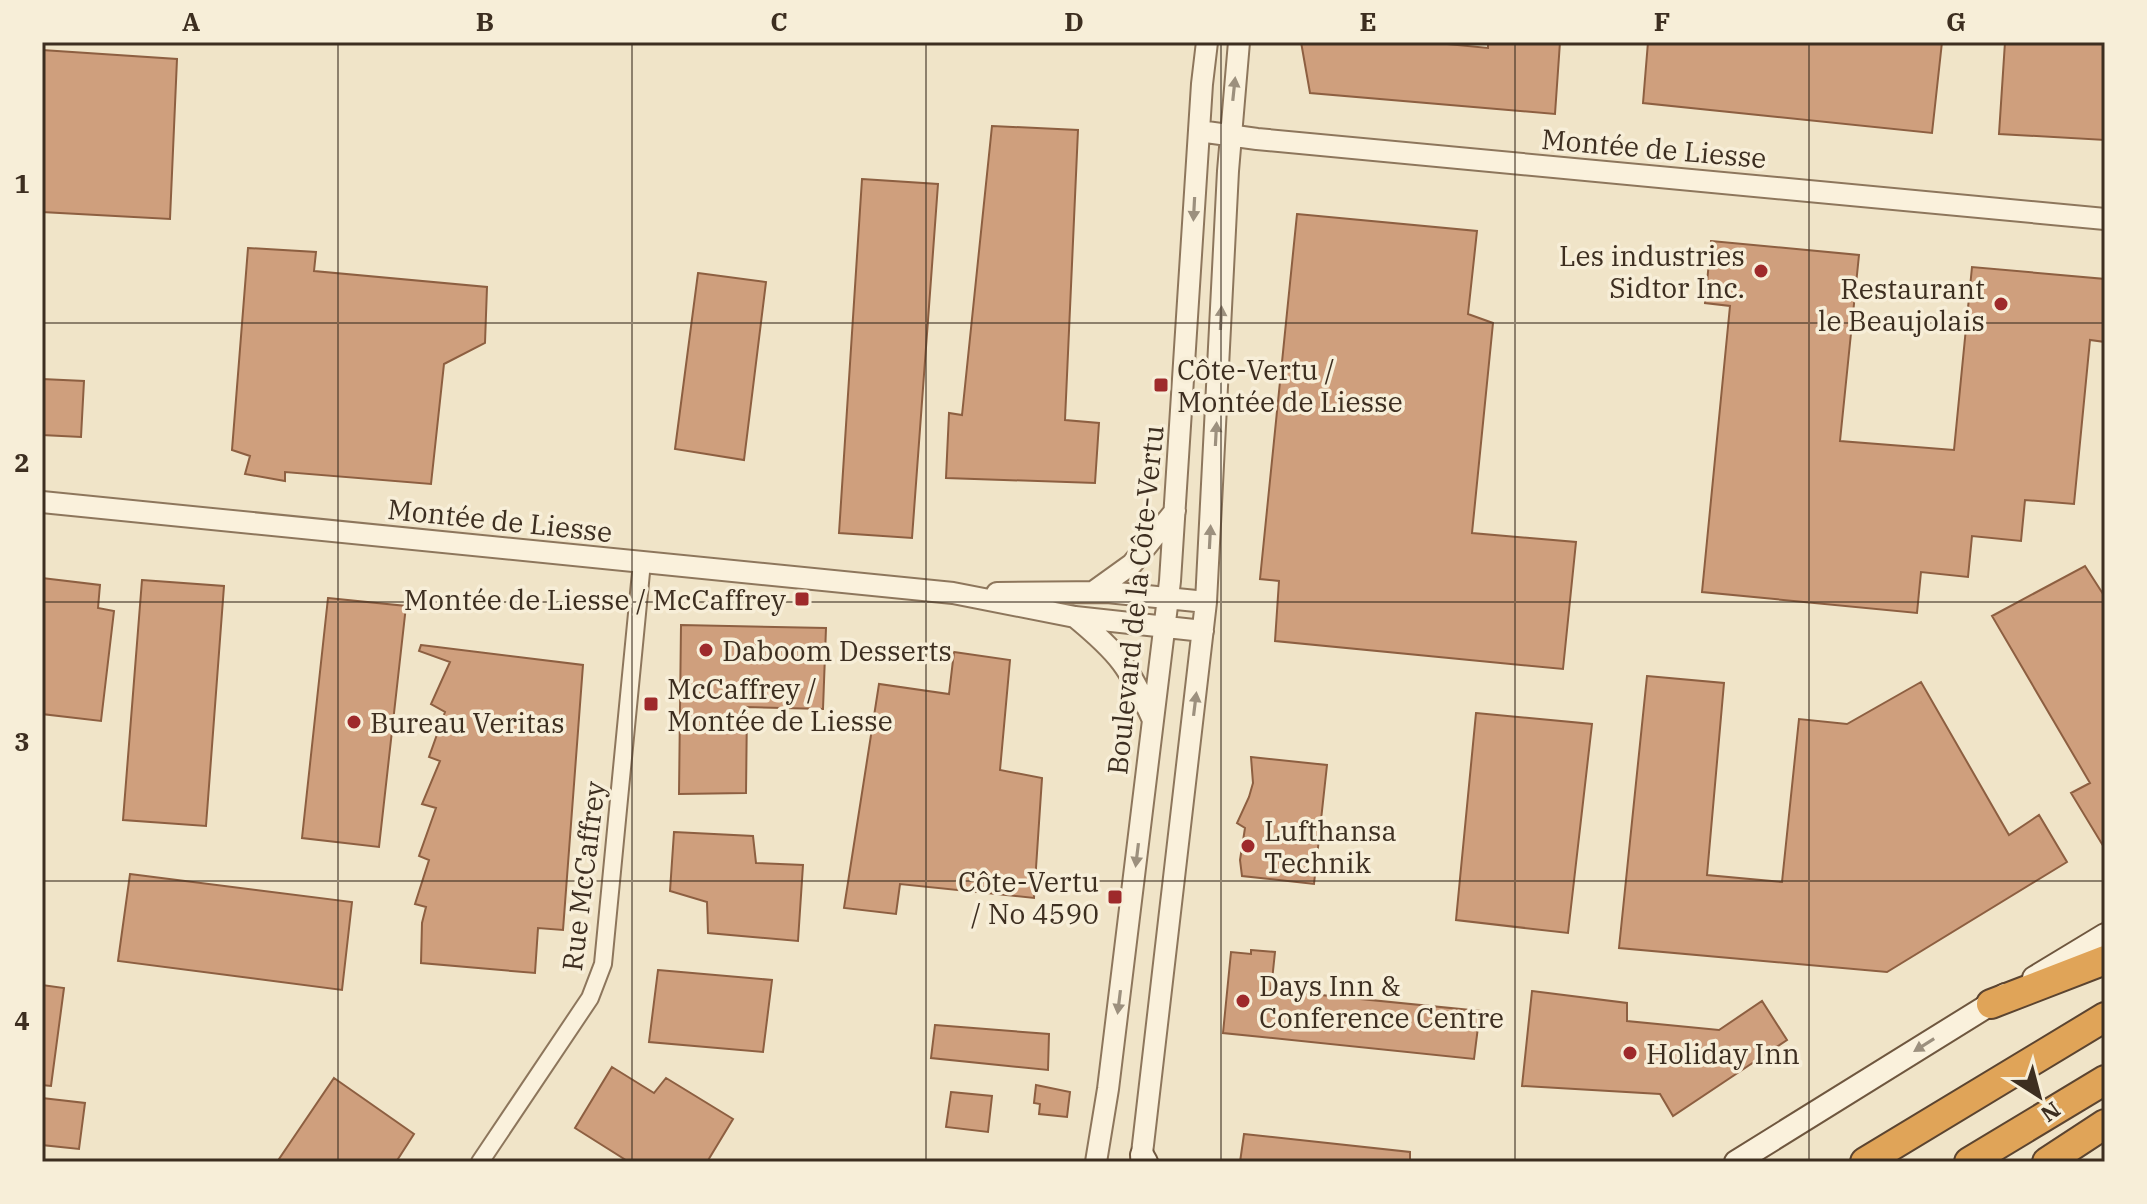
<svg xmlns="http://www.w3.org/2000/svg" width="2147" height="1204" font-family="'IBM Plex Serif',serif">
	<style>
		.building { fill: #cf9f7d; stroke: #8d5f41; stroke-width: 2 }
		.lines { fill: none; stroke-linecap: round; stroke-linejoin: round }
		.minor-casing { stroke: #8d765c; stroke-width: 20 }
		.tertiary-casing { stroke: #8d765c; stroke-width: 24 }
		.secondary-casing { stroke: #6f573f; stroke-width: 26 }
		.motorway-casing { stroke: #5b4430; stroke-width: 32 }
		.minor { stroke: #faf1dc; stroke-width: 16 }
		.tertiary { stroke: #faf1dc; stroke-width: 20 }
		.secondary { stroke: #faf1dc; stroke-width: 22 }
		.motorway { stroke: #e0a458; stroke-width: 28 }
		.oneway { fill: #9c907e }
		.grid { fill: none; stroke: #3d2e20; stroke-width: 2; stroke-opacity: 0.55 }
		.poi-dot { fill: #9e2a2b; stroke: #f7eed8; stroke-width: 3 }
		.labels { text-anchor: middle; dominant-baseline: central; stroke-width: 7; stroke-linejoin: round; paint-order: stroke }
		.street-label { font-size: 28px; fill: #3d2e20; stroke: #f7eed8 }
		.poi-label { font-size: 28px; fill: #3d2e20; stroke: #f7eed8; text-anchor: start }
		.neatline { fill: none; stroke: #3d2e20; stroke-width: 3 }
		.grid-label { font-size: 26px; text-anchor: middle; font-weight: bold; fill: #3d2e20 }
	</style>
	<rect width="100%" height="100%" fill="#f0e4c8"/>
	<!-- building -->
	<path class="building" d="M 1301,42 L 1426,42 L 1488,48 L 1488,42 L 1560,42 L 1555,114 L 1310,93 Z
		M 1648,42 L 1942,42 L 1932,133 L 1643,103 Z
		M 2005,42 L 2105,42 L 2105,140 L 1999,134 Z
		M 42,50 L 177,59 L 170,219 L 42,212 Z
		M 992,126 L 1078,130 L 1065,420 L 1099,423 L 1095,483 L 946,478 L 949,413 L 962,415 Z
		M 862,179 L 938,184 L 912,538 L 839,533 Z
		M 1297,214 L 1477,231 L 1468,314 L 1493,323 L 1472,533 L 1576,542 L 1563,669 L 1275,641 L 1279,581 L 1260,579 Z
		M 1711,241 L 1859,255 L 1840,441 L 1954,450 L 1972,267 L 2105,279 L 2105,342 L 2090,340 L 2074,504 L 2025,500 L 2021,541 L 1972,536 L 1968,577 L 1921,572 L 1917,613 L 1702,592 L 1730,306 L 1705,303 Z
		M 248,248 L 316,252 L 314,271 L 487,287 L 485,343 L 444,364 L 431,484 L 285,472 L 285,481 L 245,474 L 250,456 L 232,450 Z
		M 698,273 L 766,282 L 744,460 L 675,449 Z
		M 42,379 L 84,381 L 81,437 L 42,435 Z
		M 2085,566 L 2105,597 L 2105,849 L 2071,793 L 2090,783 L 1992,616 Z
		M 42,578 L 100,585 L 98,608 L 114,611 L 101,721 L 42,714 Z
		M 142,580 L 224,586 L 206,826 L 123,820 Z
		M 328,598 L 406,606 L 379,847 L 302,838 Z
		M 681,625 L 826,628 L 823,709 L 747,707 L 746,793 L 679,794 Z
		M 421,645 L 583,665 L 563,930 L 538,928 L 535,973 L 421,963 L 422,923 L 426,907 L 415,904 L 429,860 L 419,856 L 436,808 L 422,804 L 440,761 L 429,757 L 445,712 L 431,704 L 450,662 L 419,651 Z
		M 954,652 L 1010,660 L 1000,770 L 1042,778 L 1034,898 L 900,884 L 896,914 L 844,908 L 879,684 L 949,694 Z
		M 1647,676 L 1724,683 L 1707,875 L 1782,882 L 1799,719 L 1847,724 L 1921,682 L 2009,835 L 2039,815 L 2067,862 L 1887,972 L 1619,948 Z
		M 1476,713 L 1592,724 L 1568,933 L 1456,920 Z
		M 1251,757 L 1327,765 L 1314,884 L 1242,876 L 1240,860 L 1245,828 L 1237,823 L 1249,797 L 1253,783 Z
		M 674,832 L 753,836 L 756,863 L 803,865 L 798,941 L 708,933 L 707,902 L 670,891 Z
		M 130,874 L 352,902 L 342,990 L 118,961 Z
		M 1251,950 L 1275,952 L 1271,990 L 1480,1011 L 1474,1059 L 1223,1033 L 1231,952 L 1251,954 Z
		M 658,970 L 772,980 L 763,1052 L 649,1042 Z
		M 42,985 L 64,988 L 51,1086 L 42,1085 Z
		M 1532,991 L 1627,1003 L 1627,1021 L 1719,1030 L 1762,1001 L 1787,1040 L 1673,1116 L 1660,1094 L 1522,1086 Z
		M 935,1025 L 1049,1034 L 1048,1070 L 931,1058 Z
		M 612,1067 L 654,1093 L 666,1078 L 733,1119 L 707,1162 L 629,1162 L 575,1128 Z
		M 334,1078 L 414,1134 L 396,1162 L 277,1162 Z
		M 1036,1085 L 1070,1092 L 1067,1117 L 1039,1114 L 1040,1104 L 1034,1103 Z
		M 951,1092 L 992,1096 L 988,1132 L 946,1127 Z
		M 42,1098 L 85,1103 L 79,1149 L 42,1145 Z
		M 1244,1134 L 1410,1152 L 1410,1162 L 1240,1162 Z"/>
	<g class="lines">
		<!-- minor casing -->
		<g class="minor-casing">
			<path id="minor" d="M 480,1162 L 590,998 L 603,964 L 642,562"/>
		</g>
		<!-- tertiary casing -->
		<g class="tertiary-casing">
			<path id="tertiary" d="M 1199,131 L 1257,139 L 2105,219
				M 42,502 L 953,593 L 1075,617 L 1203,631
				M 1093,592 L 1132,564 L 1175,511
				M 997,593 L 1107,592 L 1206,602
				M 1075,617 C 1120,654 1129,667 1153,720
				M 1096,1162 L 1108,1089 L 1170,581 L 1202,84 L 1207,42
				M 1141,1162 L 1206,602 L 1228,171 L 1239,42"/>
		</g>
		<!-- secondary casing -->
		<g class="secondary-casing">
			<path id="secondary" d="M 2034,978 L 2105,935
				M 1142,1155 L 1146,1162
				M 1736,1162 L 2005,995"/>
		</g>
		<!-- motorway casing -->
		<g class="motorway-casing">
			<path id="motorway" d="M 1991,1004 L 2105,960
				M 1865,1162 L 2105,1017
				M 1969,1162 L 2105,1080
				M 2047,1162 L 2105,1124"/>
		</g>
		<!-- minor -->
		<use href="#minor" class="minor"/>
		<!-- tertiary -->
		<use href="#tertiary" class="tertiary"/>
		<!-- secondary -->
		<use href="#secondary" class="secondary"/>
		<!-- motorway -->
		<use href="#motorway" class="motorway"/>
	</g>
	<!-- one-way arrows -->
	<defs><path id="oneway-solid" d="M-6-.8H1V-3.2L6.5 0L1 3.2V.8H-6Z" transform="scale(2)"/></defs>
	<g class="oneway">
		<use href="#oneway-solid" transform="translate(1234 89) rotate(-84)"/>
		<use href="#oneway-solid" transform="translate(1194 209) rotate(93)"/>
		<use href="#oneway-solid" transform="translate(1221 318) rotate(-87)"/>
		<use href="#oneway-solid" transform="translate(1216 434) rotate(-87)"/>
		<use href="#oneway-solid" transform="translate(1210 537) rotate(-87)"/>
		<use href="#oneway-solid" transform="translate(1195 704) rotate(-83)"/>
		<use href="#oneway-solid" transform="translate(1137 855) rotate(97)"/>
		<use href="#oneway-solid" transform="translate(1119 1002) rotate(97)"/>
		<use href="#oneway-solid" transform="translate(1924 1045) rotate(148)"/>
	</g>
	<!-- grid -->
	<path class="grid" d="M 338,42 L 338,1162M 632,42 L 632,1162M 926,42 L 926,1162M 1221,42 L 1221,1162M 1515,42 L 1515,1162M 1809,42 L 1809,1162M 42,323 L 2105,323M 42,602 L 2105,602M 42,881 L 2105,881"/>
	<!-- markers -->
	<g class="poi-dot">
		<circle cx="1761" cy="271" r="8"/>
		<circle cx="2001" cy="304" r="8"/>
		<rect x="1153" y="377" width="16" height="16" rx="4"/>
		<rect x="794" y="591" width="16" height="16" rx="4"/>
		<circle cx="706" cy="650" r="8"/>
		<rect x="643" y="696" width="16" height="16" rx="4"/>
		<circle cx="354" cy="722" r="8"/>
		<circle cx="1248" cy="846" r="8"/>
		<rect x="1107" y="889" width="16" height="16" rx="4"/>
		<circle cx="1243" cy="1001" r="8"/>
		<circle cx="1630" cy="1053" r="8"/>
	</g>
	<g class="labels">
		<!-- street labels -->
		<g class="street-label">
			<text transform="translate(1654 148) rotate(5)">Montée de Liesse</text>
			<text transform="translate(500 520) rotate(6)">Montée de Liesse</text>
			<text transform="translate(1135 600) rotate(-84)">Boulevard de la Côte-Vertu</text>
			<text transform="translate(583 876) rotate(-83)">Rue McCaffrey</text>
		</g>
		<!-- poi labels -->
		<g class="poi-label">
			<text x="1745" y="255" text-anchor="end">Les industries<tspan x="1745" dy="32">Sidtor Inc.</tspan></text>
			<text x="1985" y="288" text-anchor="end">Restaurant<tspan x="1985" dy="32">le Beaujolais</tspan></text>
			<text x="1177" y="369">Côte-Vertu /<tspan x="1177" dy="32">Montée de Liesse</tspan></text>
			<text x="786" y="599" text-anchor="end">Montée de Liesse / McCaffrey</text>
			<text x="722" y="650">Daboom Desserts</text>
			<text x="667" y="688">McCaffrey /<tspan x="667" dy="32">Montée de Liesse</tspan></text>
			<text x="370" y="722">Bureau Veritas</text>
			<text x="1264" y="830">Lufthansa<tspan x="1264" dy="32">Technik</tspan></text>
			<text x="1099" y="881" text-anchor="end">Côte-Vertu<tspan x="1099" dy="32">/ No 4590</tspan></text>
			<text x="1259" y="985">Days Inn &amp;<tspan x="1259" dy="32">Conference Centre</tspan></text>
			<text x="1646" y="1053">Holiday Inn</text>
		</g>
	</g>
	<!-- border -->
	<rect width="2147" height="1204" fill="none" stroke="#f7eed8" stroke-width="88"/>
	<!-- north arrow -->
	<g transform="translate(2039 1096) rotate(144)" stroke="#f7eed8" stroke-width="6" paint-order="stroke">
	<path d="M0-6L14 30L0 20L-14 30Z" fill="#3d2e20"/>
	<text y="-12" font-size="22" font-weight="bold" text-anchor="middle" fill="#3d2e20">N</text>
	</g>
	<rect x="44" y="44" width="2059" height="1116" class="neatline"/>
	<g class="grid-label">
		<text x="191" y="31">A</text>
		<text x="485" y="31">B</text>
		<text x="779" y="31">C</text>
		<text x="1074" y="31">D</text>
		<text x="1368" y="31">E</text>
		<text x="1662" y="31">F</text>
		<text x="1956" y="31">G</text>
		<text x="22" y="193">1</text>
		<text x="22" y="472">2</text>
		<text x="22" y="751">3</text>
		<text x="22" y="1030">4</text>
	</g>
</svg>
